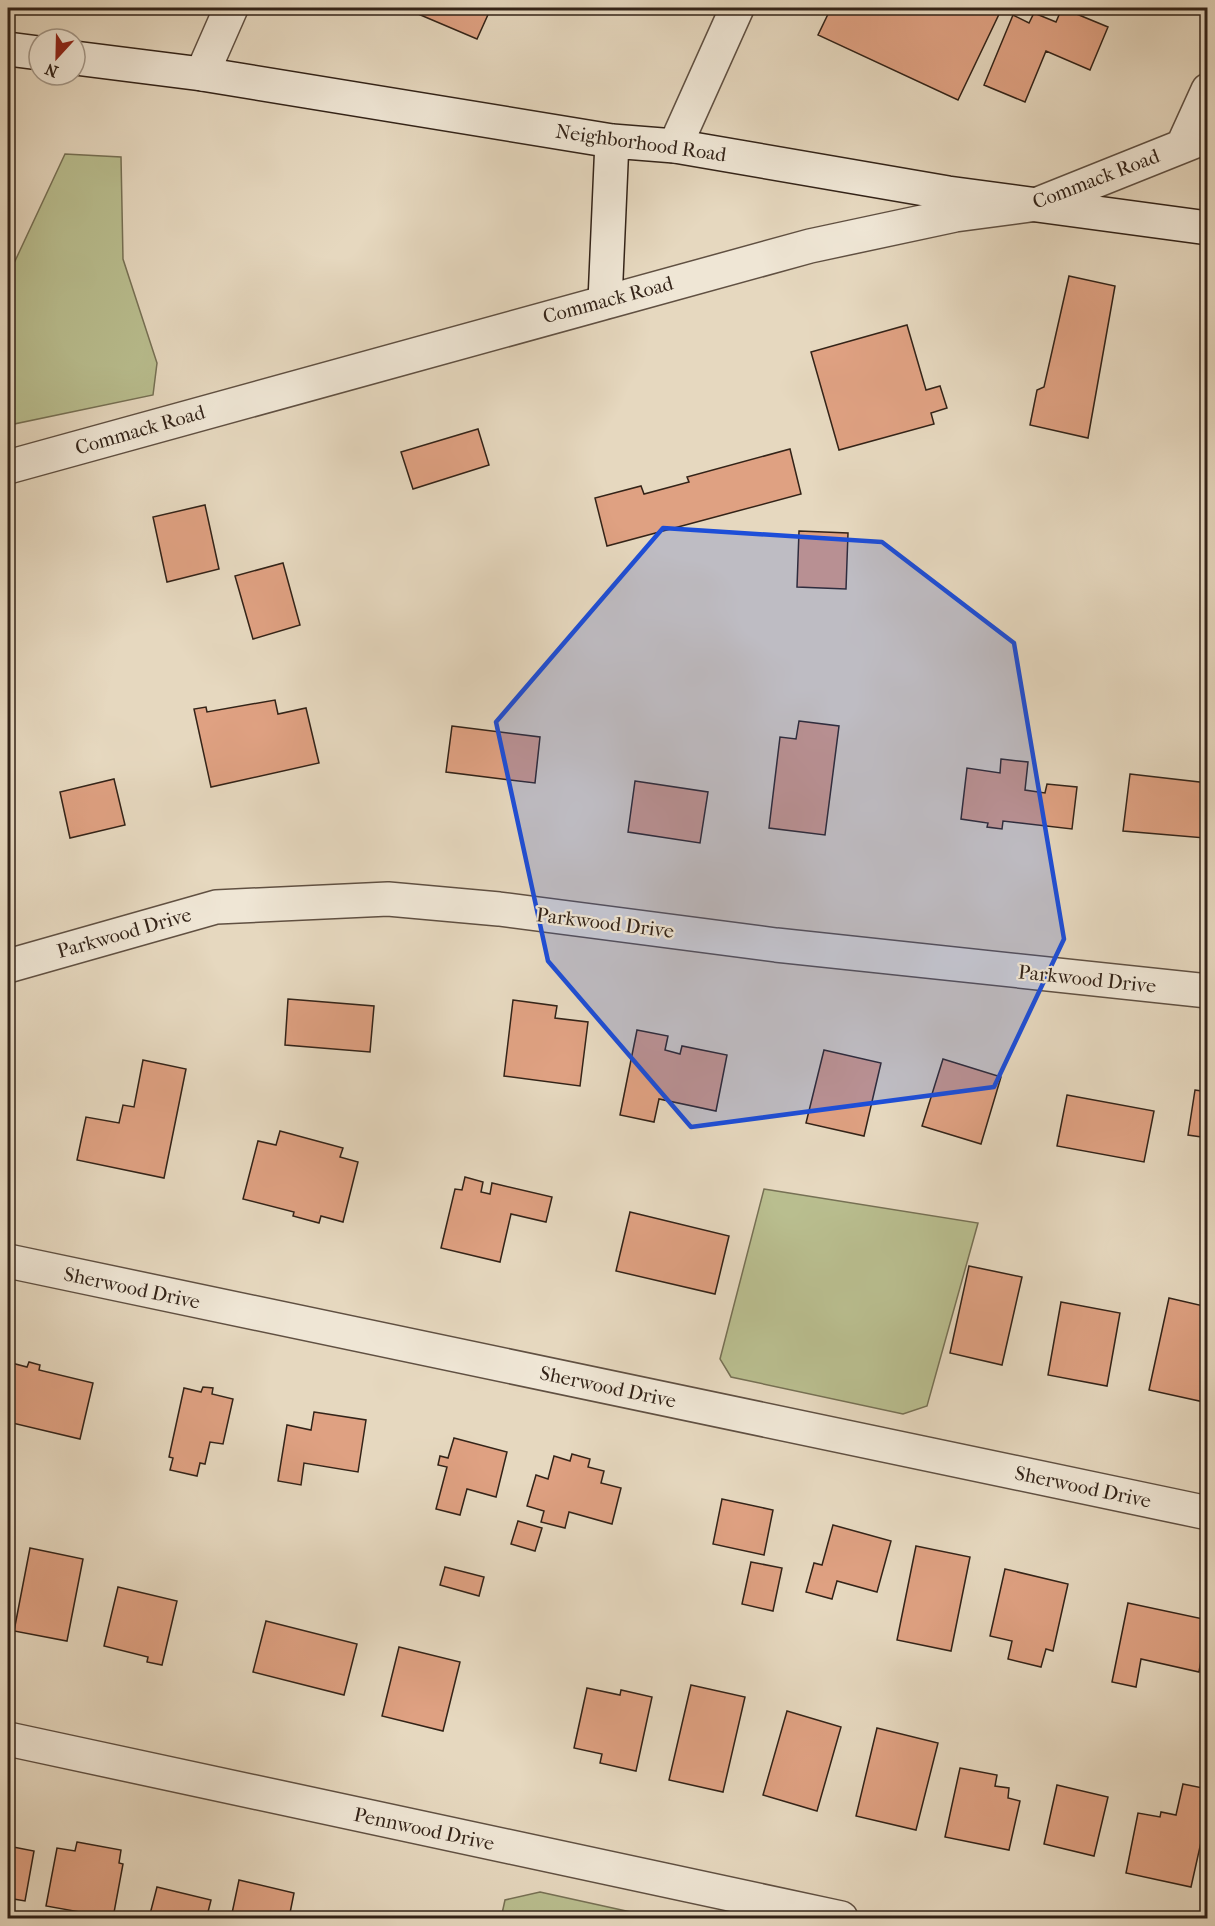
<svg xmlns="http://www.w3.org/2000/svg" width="1215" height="1926" font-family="'IM FELL French Canon',serif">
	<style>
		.green { fill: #b9be8f; stroke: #767054; stroke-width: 1.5 }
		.building { fill: #dfa182; stroke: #332318; stroke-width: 1.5 }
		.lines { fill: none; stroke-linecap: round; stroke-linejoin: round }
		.street-casing { stroke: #605042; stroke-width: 36 }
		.secondary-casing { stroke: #332318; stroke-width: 36 }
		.street { stroke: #efe6d5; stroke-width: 33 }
		.secondary { stroke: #efe6d5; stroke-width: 33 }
		.marked { fill: #1d4ed8; fill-opacity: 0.2; stroke: #1d4ed8; stroke-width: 4.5; stroke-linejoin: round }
		.labels { text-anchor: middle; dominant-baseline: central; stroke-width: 4.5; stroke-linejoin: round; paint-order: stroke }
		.street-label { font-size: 20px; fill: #332318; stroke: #efe6d5 }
	</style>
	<rect width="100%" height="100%" fill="#e6d8bf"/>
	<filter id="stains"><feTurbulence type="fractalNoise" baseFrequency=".00333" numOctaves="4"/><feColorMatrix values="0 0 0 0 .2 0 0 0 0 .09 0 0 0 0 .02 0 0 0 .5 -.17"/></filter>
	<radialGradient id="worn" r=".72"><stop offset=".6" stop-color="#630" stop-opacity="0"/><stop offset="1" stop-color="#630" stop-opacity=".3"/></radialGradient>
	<!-- green -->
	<path class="green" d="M 65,154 L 121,157 L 123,259 L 157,363 L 153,395 L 14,424 L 8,398 L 8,276 Z
		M 764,1189 L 978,1223 L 927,1406 L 903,1414 L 731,1377 L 720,1359 Z
		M 540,1892 L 658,1918 L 501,1918 L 505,1900 Z"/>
	<!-- building -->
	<path class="building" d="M 404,8 L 491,8 L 477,39 Z
		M 824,8 L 1002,8 L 958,100 L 818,35 L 830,10 Z
		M 1062,8 L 1108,27 L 1090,70 L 1046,51 L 1025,102 L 984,85 L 1013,15 L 1029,23 L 1034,13 L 1056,22 Z
		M 1069,276 L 1115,286 L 1088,438 L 1030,425 L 1037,390 L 1044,387 Z
		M 907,325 L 926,390 L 940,386 L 947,408 L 931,413 L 934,424 L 839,450 L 811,352 Z
		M 478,429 L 489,465 L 413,489 L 401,452 Z
		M 790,449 L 801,494 L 607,546 L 595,498 L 641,486 L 644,494 L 689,482 L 687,477 Z
		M 205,505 L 219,569 L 167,582 L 153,517 Z
		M 799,531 L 848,533 L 846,589 L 797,587 Z
		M 283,563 L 300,625 L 253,639 L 235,576 Z
		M 275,700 L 278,714 L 306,708 L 319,763 L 211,787 L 194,709 L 206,707 L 207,712 Z
		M 799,721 L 839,726 L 825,835 L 769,828 L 780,737 L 796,739 Z
		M 452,726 L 540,737 L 535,783 L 446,772 Z
		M 1001,759 L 1028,762 L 1025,790 L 1045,793 L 1047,784 L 1077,787 L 1072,829 L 1003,821 L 1002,829 L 987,827 L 988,823 L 961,819 L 967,768 L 1000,773 Z
		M 1130,774 L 1208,783 L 1205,838 L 1123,831 Z
		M 114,779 L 125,825 L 70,838 L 60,792 Z
		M 635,781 L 708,792 L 700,843 L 628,832 Z
		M 288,999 L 374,1006 L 370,1052 L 285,1045 Z
		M 513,1000 L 557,1006 L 555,1018 L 588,1022 L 580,1086 L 504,1076 Z
		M 637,1030 L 668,1036 L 665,1050 L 680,1054 L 682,1046 L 727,1055 L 716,1111 L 659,1099 L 654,1122 L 620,1115 Z
		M 824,1050 L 881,1063 L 864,1136 L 806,1123 Z
		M 943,1059 L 1001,1077 L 981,1144 L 922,1126 Z
		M 143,1060 L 186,1069 L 164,1178 L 77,1160 L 86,1117 L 119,1123 L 123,1105 L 134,1107 Z
		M 1195,1090 L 1208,1092 L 1208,1138 L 1188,1135 Z
		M 1067,1095 L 1154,1111 L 1144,1162 L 1057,1146 Z
		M 280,1131 L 343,1148 L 340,1157 L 358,1162 L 343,1222 L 321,1216 L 319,1223 L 293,1216 L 294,1212 L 243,1199 L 258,1141 L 276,1145 Z
		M 465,1177 L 483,1182 L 481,1192 L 490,1194 L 492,1183 L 552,1197 L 546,1222 L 511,1214 L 500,1262 L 441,1248 L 455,1189 L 462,1190 Z
		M 630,1212 L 729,1236 L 715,1294 L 616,1271 Z
		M 969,1266 L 1022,1277 L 1002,1365 L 950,1353 Z
		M 1169,1298 L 1208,1307 L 1208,1387 L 1204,1402 L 1149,1390 Z
		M 1061,1302 L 1120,1313 L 1107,1386 L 1048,1375 Z
		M 8,1362 L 27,1367 L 29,1362 L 40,1365 L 39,1370 L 93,1383 L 80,1439 L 8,1422 Z
		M 203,1387 L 213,1388 L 212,1394 L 233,1399 L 223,1444 L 210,1442 L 205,1464 L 200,1463 L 197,1476 L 170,1470 L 173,1458 L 169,1457 L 184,1388 L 201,1392 Z
		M 314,1412 L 366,1420 L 358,1472 L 304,1463 L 301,1485 L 278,1481 L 287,1425 L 311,1430 Z
		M 454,1438 L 507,1452 L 496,1497 L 467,1489 L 460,1515 L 436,1509 L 447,1467 L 438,1465 L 440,1456 L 448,1458 Z
		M 572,1454 L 590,1459 L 588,1467 L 604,1471 L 601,1483 L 621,1488 L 612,1524 L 569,1512 L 565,1528 L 541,1522 L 544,1511 L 527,1506 L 536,1475 L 548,1479 L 554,1456 L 570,1461 Z
		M 722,1499 L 773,1510 L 764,1555 L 713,1544 Z
		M 518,1521 L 542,1528 L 535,1551 L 511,1544 Z
		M 833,1525 L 891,1541 L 877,1592 L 837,1581 L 832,1599 L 806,1592 L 814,1563 L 822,1565 Z
		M 916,1546 L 970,1557 L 951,1651 L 897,1640 Z
		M 30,1548 L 83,1559 L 67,1641 L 14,1631 Z
		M 751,1562 L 782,1568 L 773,1611 L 742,1604 Z
		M 445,1567 L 484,1577 L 479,1596 L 440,1585 Z
		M 1005,1569 L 1068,1584 L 1053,1651 L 1046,1649 L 1041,1667 L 1008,1659 L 1012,1641 L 990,1636 Z
		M 118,1587 L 177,1601 L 162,1665 L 147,1662 L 148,1657 L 104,1646 Z
		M 1128,1603 L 1208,1620 L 1199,1672 L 1141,1659 L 1136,1687 L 1112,1682 Z
		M 266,1621 L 357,1644 L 344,1695 L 253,1672 Z
		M 399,1647 L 460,1662 L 443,1731 L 382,1716 Z
		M 691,1685 L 745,1697 L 723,1792 L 669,1780 Z
		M 587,1688 L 620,1695 L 621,1690 L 652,1697 L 636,1771 L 600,1763 L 602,1754 L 574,1748 Z
		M 787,1711 L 841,1727 L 817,1811 L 763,1795 Z
		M 877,1728 L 938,1743 L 916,1830 L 856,1816 Z
		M 960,1768 L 997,1775 L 995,1786 L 1009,1788 L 1008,1798 L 1020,1801 L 1009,1850 L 945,1837 Z
		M 1183,1784 L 1208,1789 L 1208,1811 L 1191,1887 L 1126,1873 L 1138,1813 L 1160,1817 L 1161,1812 L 1176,1815 Z
		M 1057,1785 L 1108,1797 L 1094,1856 L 1044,1844 Z
		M 77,1842 L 121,1850 L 119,1863 L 123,1864 L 113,1918 L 46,1906 L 57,1848 L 75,1851 Z
		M 8,1846 L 34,1851 L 25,1901 L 8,1898 Z
		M 239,1880 L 294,1893 L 289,1918 L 231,1918 Z
		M 157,1887 L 211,1900 L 208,1912 L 213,1915 L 212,1918 L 149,1918 Z"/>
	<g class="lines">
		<!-- street casing -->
		<g class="street-casing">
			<path id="street" d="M 202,74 L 231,8
				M 1183,145 L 1208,90
				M 675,146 L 737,8
				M 8,467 L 810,246 L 955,215 L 1038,204 L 1208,136
				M 8,966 L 216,907 L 388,899 L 499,909 L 776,945 L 1208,991
				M 8,1261 L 1208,1513
				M 8,1739 L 841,1918"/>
		</g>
		<!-- secondary casing -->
		<g class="secondary-casing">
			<path id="secondary" d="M 8,49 L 39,53
				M 75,58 L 202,74 L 612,141 L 675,146 L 948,193 L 1208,228
				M 605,301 L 612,141"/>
		</g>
		<!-- street -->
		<use href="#street" class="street"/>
		<!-- secondary -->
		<use href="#secondary" class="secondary"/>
	</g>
	<!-- marked area -->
	<path class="marked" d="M 663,528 L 882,542 L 1014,643 L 1064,939 L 994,1087 L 691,1127 L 548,961 L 496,722 Z"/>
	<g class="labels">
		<!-- street labels -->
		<g class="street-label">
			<text transform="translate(641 143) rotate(8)">Neighborhood Road</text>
			<text transform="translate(1096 179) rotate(-21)">Commack Road</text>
			<text transform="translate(608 300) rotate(-15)">Commack Road</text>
			<text transform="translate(140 430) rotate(-16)">Commack Road</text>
			<text transform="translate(605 923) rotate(7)">Parkwood Drive</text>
			<text transform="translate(124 933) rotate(-16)">Parkwood Drive</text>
			<text transform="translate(1087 979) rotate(6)">Parkwood Drive</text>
			<text transform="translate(132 1288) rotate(12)">Sherwood Drive</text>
			<text transform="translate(608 1387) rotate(12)">Sherwood Drive</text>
			<text transform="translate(1083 1487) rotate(12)">Sherwood Drive</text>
			<text transform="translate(424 1829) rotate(12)">Pennwood Drive</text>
		</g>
	</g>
	<!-- margin -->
	<rect width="1215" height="1926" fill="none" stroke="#e6d8bf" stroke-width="30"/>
	<rect x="9" y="9" width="1197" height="1908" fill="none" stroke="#332318" stroke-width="3"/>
	<rect x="15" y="15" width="1185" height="1896" fill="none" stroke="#332318" stroke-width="1.5"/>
	<!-- north arrow -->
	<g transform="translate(57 57) rotate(202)"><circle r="28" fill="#efe6d5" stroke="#a49889" stroke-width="1.5"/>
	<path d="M0-4.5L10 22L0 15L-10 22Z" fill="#8f2418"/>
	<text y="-9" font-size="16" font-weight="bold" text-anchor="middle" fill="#332318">N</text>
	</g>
	<rect width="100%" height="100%" filter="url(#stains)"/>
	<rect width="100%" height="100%" fill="url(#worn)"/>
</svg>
